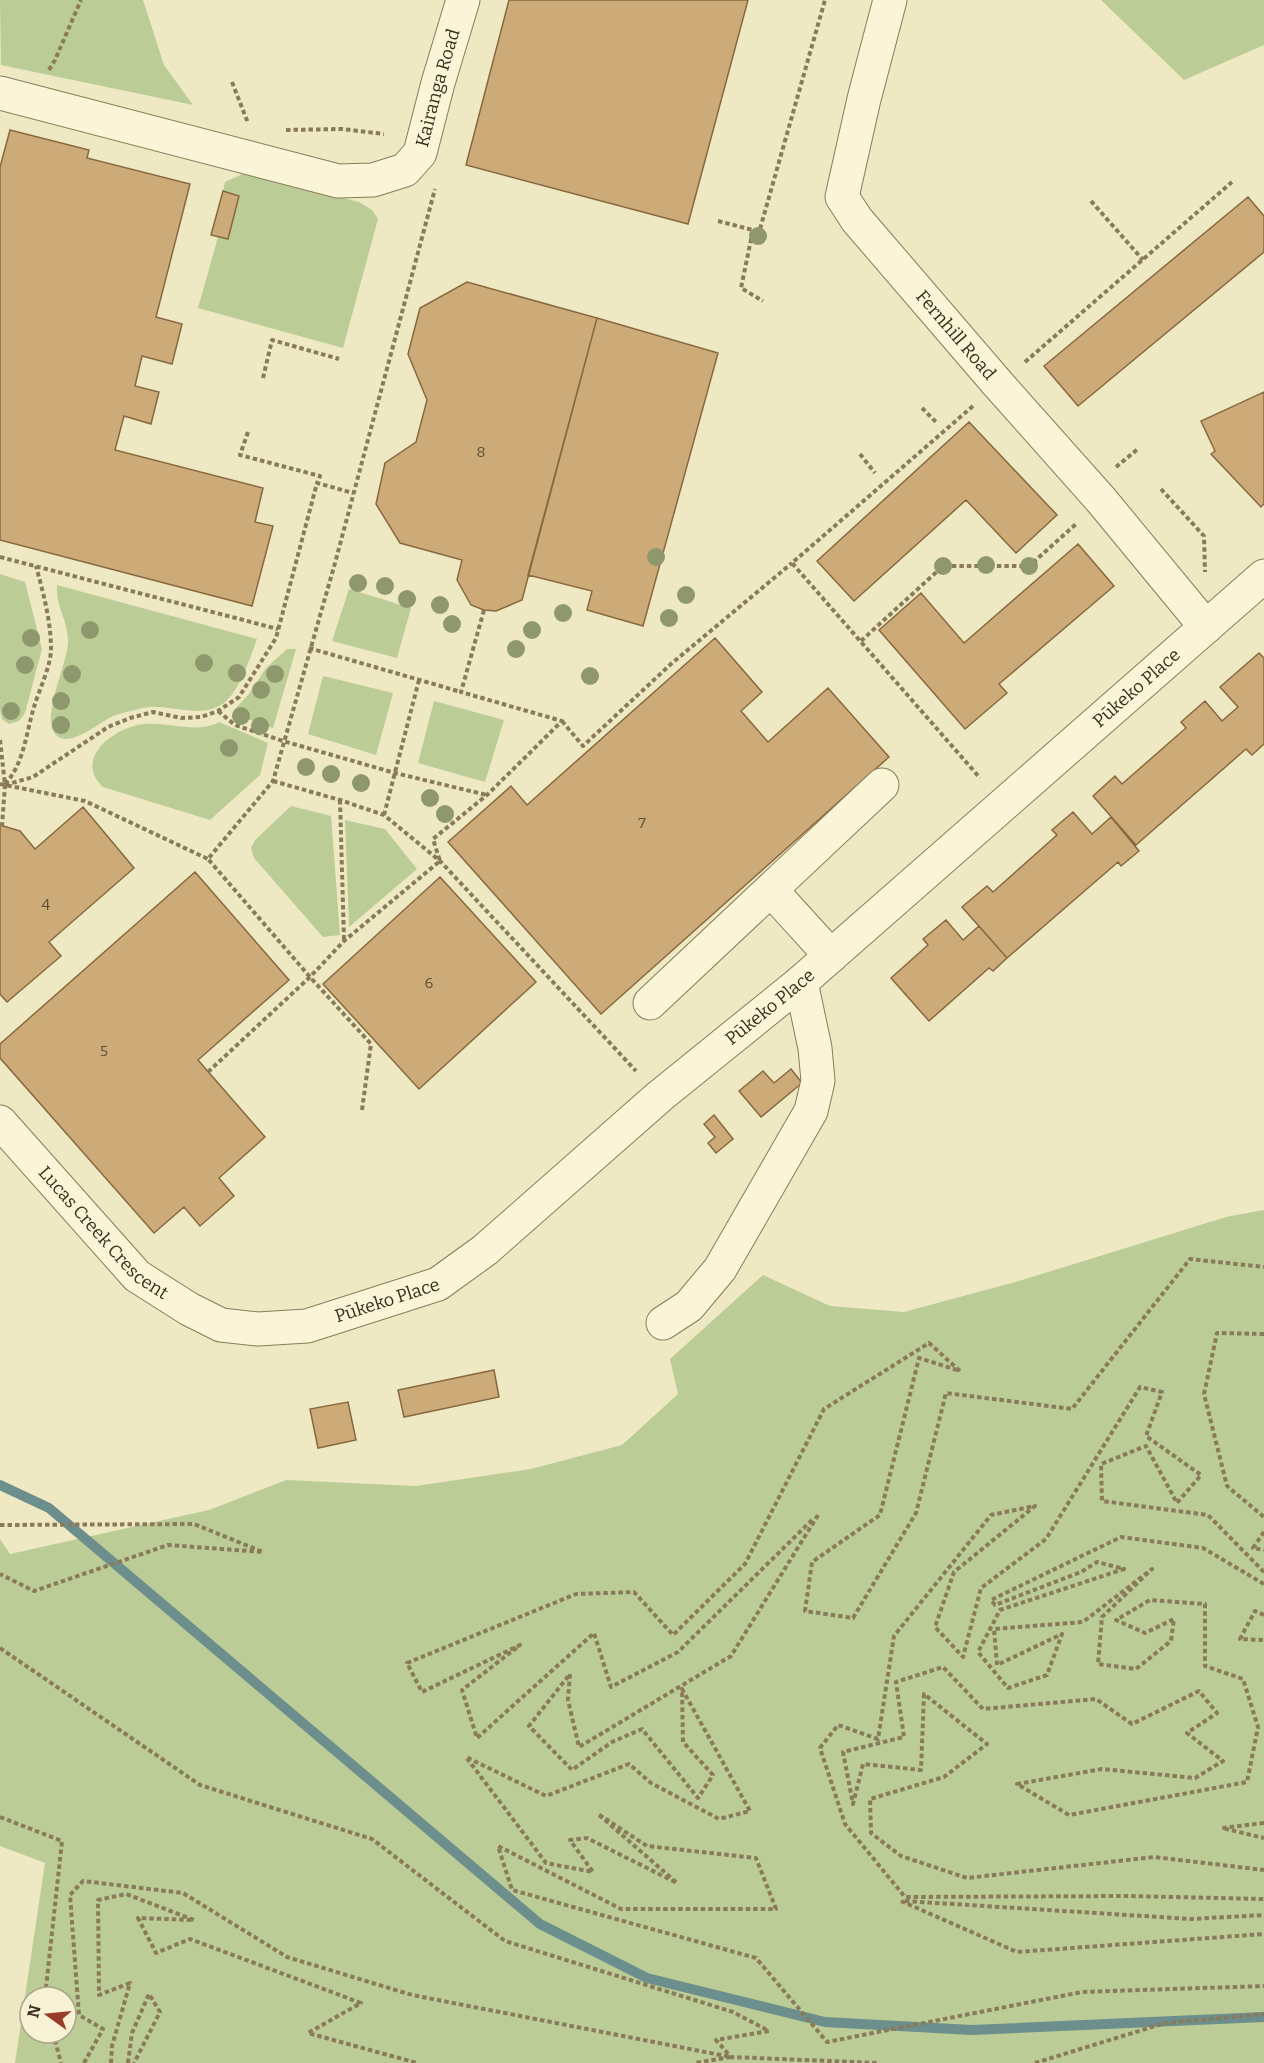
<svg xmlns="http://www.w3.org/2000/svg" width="1264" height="2063" font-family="Bitter,serif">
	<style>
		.green { fill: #bccc97; fill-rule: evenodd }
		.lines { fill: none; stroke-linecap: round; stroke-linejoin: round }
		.stream { stroke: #6c8f8d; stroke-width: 10 }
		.building { fill: #cdab79; stroke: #88693f; stroke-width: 1.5 }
		.minor-casing { stroke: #897b5a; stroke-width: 35 }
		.path { stroke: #897b5a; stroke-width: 4; stroke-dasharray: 4.5 3; stroke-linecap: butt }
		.minor { stroke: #f9f5d6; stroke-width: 33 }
		.tree { fill: #8e986c }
		.labels { text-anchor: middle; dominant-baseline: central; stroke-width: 4.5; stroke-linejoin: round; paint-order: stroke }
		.number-label { font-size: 15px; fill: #5d4f35 }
		.street-label { font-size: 18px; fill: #38301e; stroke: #f6f2d3 }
	</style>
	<rect width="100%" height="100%" fill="#eee9c3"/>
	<!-- green -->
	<path class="green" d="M 0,0 L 143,0 L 164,65 L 193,105 L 1,65 Z
		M 1101,0 L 1264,0 L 1264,45 L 1184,80 Z
		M 247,172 L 359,202 L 372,210 L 378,219 L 343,348 L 198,308 L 218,237 L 228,239 L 239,196 L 223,191 L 225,182 Z
		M 0,574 L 25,582 L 42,649 L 25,713 L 19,721 L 9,724 L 2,719 L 0,710 Z
		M 57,585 L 257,639 C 251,656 239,692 224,703 C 204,717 180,708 157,707 C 149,706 139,709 131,711 C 125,712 119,714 113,716 C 100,722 69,749 56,735 C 40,720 67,664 68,643 C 69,623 55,605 57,585 Z
		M 349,589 L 411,608 L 397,658 L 332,641 Z
		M 287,649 L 296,649 L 273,728 L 233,714 L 234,710 L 249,694 L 266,668 Z
		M 323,676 L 393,693 L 376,755 L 308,734 Z
		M 434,701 L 504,720 L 485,782 L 418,763 Z
		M 219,722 L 268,743 L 260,775 L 210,820 L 103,787 C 72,758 116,726 145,724 C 169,722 197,734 219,722 Z
		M 291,806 L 331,816 L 340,935 L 323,937 L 254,858 L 251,848 L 255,840 Z
		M 345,820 L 385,829 L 417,869 L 349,927 Z
		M 1264,1210 L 1264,2063 L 15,2063 L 45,1863 L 0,1846 L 0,1539 L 10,1554 L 209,1510 L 286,1480 L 416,1486 L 531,1469 L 622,1445 L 678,1394 L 670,1359 L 763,1275 L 830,1306 L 904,1312 L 1019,1281 L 1226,1217 ZM 30,1997 L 66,1997 L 66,2033 L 30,2033 Z"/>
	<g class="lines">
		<!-- stream -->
		<path class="stream" d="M 0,1485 L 49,1508 L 540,1924 L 647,1978 L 825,2022 L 972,2030 L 1264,2017"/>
	</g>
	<!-- building -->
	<path class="building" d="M 509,0 L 748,0 L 688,224 L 466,165 Z
		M 10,130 L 89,150 L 87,158 L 190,184 L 156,317 L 182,324 L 172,364 L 142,356 L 135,386 L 159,392 L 151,424 L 124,416 L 115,450 L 263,488 L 255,522 L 273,526 L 252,606 L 0,540 L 0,167 Z
		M 223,191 L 239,196 L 228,239 L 211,235 Z
		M 1248,197 L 1264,216 L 1264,252 L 1078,406 L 1044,366 Z
		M 467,282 L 597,318 L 522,600 L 496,611 L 484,610 L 471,605 L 457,580 L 462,560 L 400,543 L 376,504 L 385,463 L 416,442 L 427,400 L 408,354 L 420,308 Z
		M 597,318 L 718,353 L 643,626 L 587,610 L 592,591 L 528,575 Z
		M 1264,392 L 1264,504 L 1261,507 L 1211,454 L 1215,451 L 1201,421 Z
		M 969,422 L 1057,515 L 1016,553 L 966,500 L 854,601 L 817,561 Z
		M 1078,544 L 1114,586 L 999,684 L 1007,693 L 965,729 L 879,630 L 921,593 L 964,643 Z
		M 715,638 L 762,692 L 741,711 L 768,742 L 828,688 L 889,757 L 601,1014 L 448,842 L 511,786 L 527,805 Z
		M 1259,653 L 1264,658 L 1264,744 L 1252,755 L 1246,749 L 1136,845 L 1093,796 L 1115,776 L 1122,784 L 1186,728 L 1181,722 L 1205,701 L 1222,721 L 1238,707 L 1220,687 Z
		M 83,807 L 134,868 L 49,942 L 61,956 L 7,1002 L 0,994 L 0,825 L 20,831 L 35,849 Z
		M 1073,812 L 1092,834 L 1111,817 L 1139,851 L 1121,866 L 1118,862 L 1007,958 L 962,907 L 987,886 L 993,892 L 1057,835 L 1052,830 Z
		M 195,872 L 289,980 L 198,1060 L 265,1137 L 219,1178 L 234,1196 L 200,1226 L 184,1207 L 154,1233 L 0,1058 L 0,1044 Z
		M 440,877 L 536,982 L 419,1089 L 323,984 Z
		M 946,920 L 963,940 L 979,926 L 1007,958 L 993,971 L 989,968 L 929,1021 L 891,978 L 928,945 L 923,939 Z
		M 791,1069 L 802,1083 L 761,1117 L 739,1091 L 763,1071 L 774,1083 Z
		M 714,1115 L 733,1139 L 716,1153 L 708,1143 L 715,1137 L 704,1124 Z
		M 494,1370 L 499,1397 L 404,1417 L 398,1390 Z
		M 348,1402 L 356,1440 L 318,1448 L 310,1409 Z"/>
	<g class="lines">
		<!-- minor casing -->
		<g class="minor-casing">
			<g id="minor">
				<path id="s1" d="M 890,0 L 864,99 L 842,197 L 857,220 L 998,384 L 1102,501 L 1206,627"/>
				<path id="s2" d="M 0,93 L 338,181 L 373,180 L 405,170 L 420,153 L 438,83 L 463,0"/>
				<path d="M 771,890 L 831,956"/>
				<path d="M 650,1003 L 882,785"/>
				<path id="s3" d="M 0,1122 L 137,1276 L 189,1309 L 221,1325 L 258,1329 L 307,1326 L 438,1284 L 485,1250 L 660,1096 L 801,982 L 1264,576"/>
				<path d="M 663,1323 L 689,1306 L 720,1269 L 811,1111 L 818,1081 L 815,1048 L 801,982"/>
			</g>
		</g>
		<!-- path -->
		<path class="path" d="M 49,70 L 55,60 L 81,0
			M 232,82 L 248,123
			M 286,130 L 342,129 L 384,134
			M 1091,201 L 1143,260
			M 718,221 L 753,230 L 741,288 L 763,301
			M 758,236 L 825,0
			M 1025,362 L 1232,182
			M 263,378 L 272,340 L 339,359
			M 973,406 L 792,563 L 980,778
			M 922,408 L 937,423
			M 248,432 L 240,455 L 320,476 L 317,483
			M 860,454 L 875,473
			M 1116,467 L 1139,448
			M 1161,489 L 1204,536 L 1205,572
			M 0,557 L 278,629
			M 861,641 L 943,566 L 1029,566 L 1076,524
			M 309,648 L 461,692
			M 218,711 L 235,725 L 283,741 L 395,773 L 487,795
			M 562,721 L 583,746 L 671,664 L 792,563
			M 0,740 L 5,785 L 2,826
			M 273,781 L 340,800 L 384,815 L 440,861 L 636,1071
			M 0,784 L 85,801 L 208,859
			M 5,784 C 24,764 26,733 34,707 C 39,690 51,666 51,649 C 51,621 43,592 36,566
			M 5,785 L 33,777 L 108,727 L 130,718 L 153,712 L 181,718 L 201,717 L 218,711 L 239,697 L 276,638 L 317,483 L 353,493
			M 340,800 L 344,940
			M 384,815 L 419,680
			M 208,1072 L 310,977 L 344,941 L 440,861 L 433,839 L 487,795 L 562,721 L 461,692 L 484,610
			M 362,1110 L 371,1044 L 310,977 L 208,859 L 273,781 L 335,563 L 435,189
			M 1264,1334 L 1217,1333 L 1204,1394 L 1227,1486 L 1264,1517
			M 818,1515 L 731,1656 L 579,1747 L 568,1700 L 570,1674 L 529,1726 L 572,1770 L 612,1742 L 642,1729 L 698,1798 L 713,1775 L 683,1742 L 682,1689 L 750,1811 L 719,1819 L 651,1783 L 629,1764 L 546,1796 L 466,1757 L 546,1863 L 593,1872 L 570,1840 L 587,1838 L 677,1883 L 598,1814 L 647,1846 L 756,1858 L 776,1909 L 621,1909 L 498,1846 L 512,1890 L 756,1958 L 827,2042 L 1082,1992 L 1264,1986
			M 812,1520 L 678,1652 L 611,1687 L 594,1633 L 477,1738 L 462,1690 L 520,1645 L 422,1692 L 407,1663 L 576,1594 L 634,1592 L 673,1635 L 745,1564 L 824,1409 L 929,1343 L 960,1371 L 919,1358 L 880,1515 L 812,1562 L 805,1611 L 853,1618 L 916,1513 L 946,1393 L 1072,1409 L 1190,1259 L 1264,1267
			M 0,1525 L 194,1524 L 263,1552 L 168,1545 L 34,1591 L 0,1574
			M 1264,1532 L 1253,1548 L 1264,1550
			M 1264,1572 L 1208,1515 L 1102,1501 L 1101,1464 L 1146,1446 L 1177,1503 L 1201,1475 L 1146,1436 L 1162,1392 L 1140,1387 L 1046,1539 L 981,1588 L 963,1657 L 935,1627 L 954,1572 L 1035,1506 L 991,1515 L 894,1636 L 878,1739 L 838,1725 L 820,1748 L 845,1824 L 905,1897 L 1126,1896 L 1264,1899
			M 1264,1584 L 1203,1548 L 1121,1537 L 991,1600 L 995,1605 L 1081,1572 L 1097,1562 L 1124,1569 L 1000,1610 L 978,1652 L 1008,1688 L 1047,1675 L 1062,1634 L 997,1665 L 994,1629 L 1083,1622 L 1152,1569 L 1102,1617 L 1098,1664 L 1136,1669 L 1171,1641 L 1174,1619 L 1145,1633 L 1116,1620 L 1150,1600 L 1205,1604 L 1205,1666 L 1243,1679 L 1258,1727 L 1247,1782 L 1069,1815 L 1017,1784 L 1102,1769 L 1195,1778 L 1223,1761 L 1187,1733 L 1217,1713 L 1199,1691 L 1132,1724 L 1096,1699 L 983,1709 L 943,1667 L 896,1682 L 904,1737 L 843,1752 L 853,1804 L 863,1764 L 921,1770 L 924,1694 L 987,1744 L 944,1777 L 870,1799 L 871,1833 L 901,1856 L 967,1878 L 1154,1857 L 1264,1870
			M 1264,1615 L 1255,1611 L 1240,1639 L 1264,1640
			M 0,1648 L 200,1785 L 372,1839 L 505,1941 L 733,2012 L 769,2031 L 716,2040 L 731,2057 L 878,2063
			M 0,1817 L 62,1841 L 45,1997
			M 1264,1823 L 1222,1828 L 1264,1838
			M 901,1901 L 1017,1952 L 1264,1934
			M 905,1901 L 1191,1919 L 1264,1915
			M 53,2033 L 61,2063
			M 84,2063 L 103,2029 L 79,2015 L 70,1895 L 83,1881 L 183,1893 L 287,1957 L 412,1995 L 731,2057 L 695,2063
			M 111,2063 L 112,2046 L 130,1983 L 99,1995 L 98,1900 L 126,1894 L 194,1920 L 138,1918 L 156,1953 L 190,1939 L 361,2003 L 308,2033 L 417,2063
			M 128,2063 L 132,2033 L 149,1994 L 160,2012 L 134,2063
			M 1035,2063 L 1165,2023 L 1264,2014"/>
		<!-- minor -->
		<use href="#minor" class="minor"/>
	</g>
	<!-- trees -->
	<g class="tree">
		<circle cx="758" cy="236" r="9"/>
		<circle cx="656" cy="557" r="9"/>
		<circle cx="986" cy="565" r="9"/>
		<circle cx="943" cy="566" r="9"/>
		<circle cx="1029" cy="566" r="9"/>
		<circle cx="358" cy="583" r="9"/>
		<circle cx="385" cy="586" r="9"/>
		<circle cx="686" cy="595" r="9"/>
		<circle cx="407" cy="599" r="9"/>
		<circle cx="440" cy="605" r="9"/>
		<circle cx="563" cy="613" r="9"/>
		<circle cx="669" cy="618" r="9"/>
		<circle cx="452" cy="624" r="9"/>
		<circle cx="90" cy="630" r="9"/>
		<circle cx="532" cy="630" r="9"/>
		<circle cx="31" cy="638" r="9"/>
		<circle cx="516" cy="649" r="9"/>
		<circle cx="204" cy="663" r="9"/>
		<circle cx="25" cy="665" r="9"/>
		<circle cx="237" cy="673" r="9"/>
		<circle cx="72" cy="674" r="9"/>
		<circle cx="275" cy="674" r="9"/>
		<circle cx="590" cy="676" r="9"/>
		<circle cx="261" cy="690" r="9"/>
		<circle cx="61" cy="701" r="9"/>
		<circle cx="11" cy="711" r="9"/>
		<circle cx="241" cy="716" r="9"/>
		<circle cx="61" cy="725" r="9"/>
		<circle cx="260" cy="726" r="9"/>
		<circle cx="229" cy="748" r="9"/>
		<circle cx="306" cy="767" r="9"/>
		<circle cx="331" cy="774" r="9"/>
		<circle cx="361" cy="783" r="9"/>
		<circle cx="430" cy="798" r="9"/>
		<circle cx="445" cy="814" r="9"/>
	</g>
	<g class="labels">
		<!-- number labels -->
		<g class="number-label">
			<text x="481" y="452">8</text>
			<text x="642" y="823">7</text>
			<text x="46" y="905">4</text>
			<text x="429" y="983">6</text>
			<text x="104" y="1051">5</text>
		</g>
		<!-- street labels -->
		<g class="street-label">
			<text stroke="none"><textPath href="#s2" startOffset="508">Kairanga Road</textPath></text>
			<text stroke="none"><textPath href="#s1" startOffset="382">Fernhill Road</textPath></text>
			<text stroke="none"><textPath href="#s3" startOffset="1446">Pūkeko Place</textPath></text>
			<text stroke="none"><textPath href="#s3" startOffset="960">Pūkeko Place</textPath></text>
			<text stroke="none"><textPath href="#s3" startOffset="152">Lucas Creek Crescent</textPath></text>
			<text stroke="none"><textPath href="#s3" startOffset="474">Pūkeko Place</textPath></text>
		</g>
	</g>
	<!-- north arrow -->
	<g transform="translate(48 2015) rotate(285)"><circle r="28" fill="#f6f2d3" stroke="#aaa48b" stroke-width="1.5"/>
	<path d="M0-4.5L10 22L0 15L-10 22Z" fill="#983d29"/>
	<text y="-9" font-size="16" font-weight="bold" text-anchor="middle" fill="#38301e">N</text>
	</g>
</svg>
